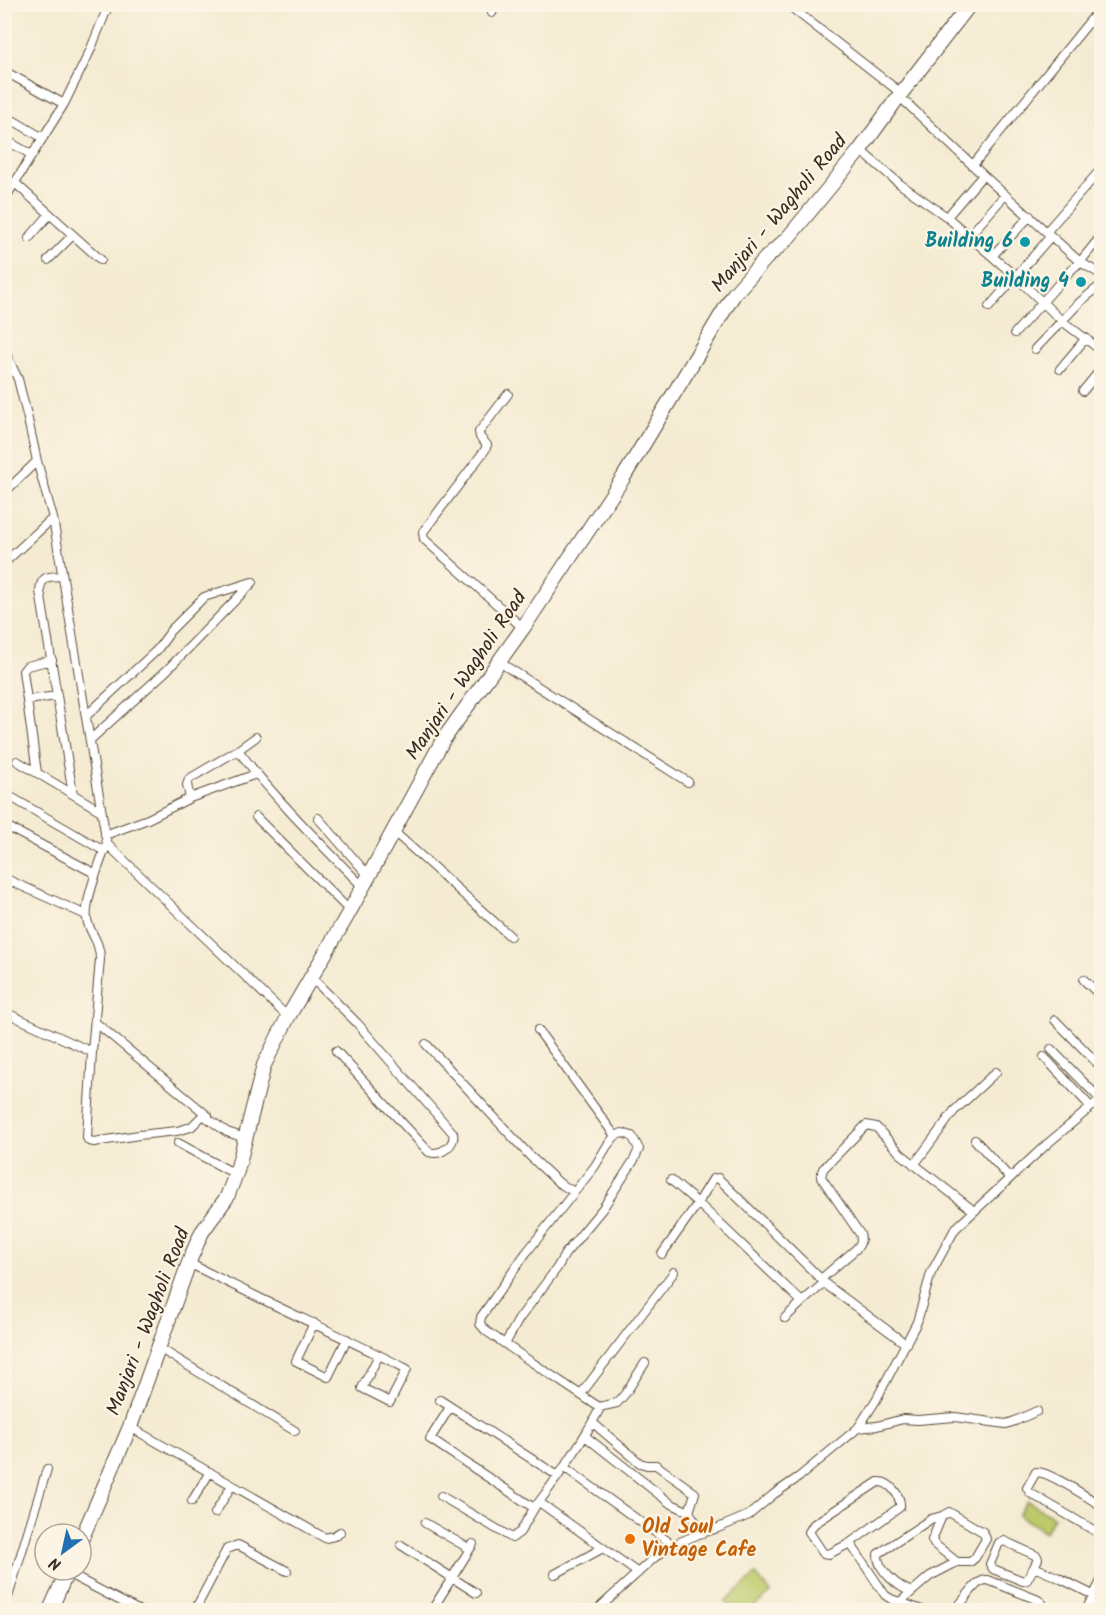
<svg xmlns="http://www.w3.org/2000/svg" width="1106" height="1615" font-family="Kalam,sans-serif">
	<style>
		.green { fill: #bdca6b; stroke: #7c7a44; stroke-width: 1.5 }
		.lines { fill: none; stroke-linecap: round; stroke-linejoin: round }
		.street-casing { stroke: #574739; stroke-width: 10 }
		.primary-casing { stroke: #574739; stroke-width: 16 }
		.street { stroke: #fff; stroke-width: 8 }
		.primary { stroke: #fff; stroke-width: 14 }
		.culture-dot { fill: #0f9aa8; stroke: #fcf5e5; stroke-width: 2 }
		.food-dot { fill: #e8710a; stroke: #fcf5e5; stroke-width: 2 }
		.labels { text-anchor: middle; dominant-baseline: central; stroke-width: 4.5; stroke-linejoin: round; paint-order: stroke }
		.street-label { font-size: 20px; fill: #3b2a1e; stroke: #fcf5e5 }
		.culture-label { font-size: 20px; font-weight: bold; fill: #0d838f; stroke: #fcf5e5; text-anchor: end }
		.food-label { font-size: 20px; font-weight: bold; fill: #c56008; stroke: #fcf5e5; text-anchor: start }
	</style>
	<rect width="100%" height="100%" fill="#fcf5e5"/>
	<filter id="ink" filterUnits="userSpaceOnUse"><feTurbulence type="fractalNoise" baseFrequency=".0167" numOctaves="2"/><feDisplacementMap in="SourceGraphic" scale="12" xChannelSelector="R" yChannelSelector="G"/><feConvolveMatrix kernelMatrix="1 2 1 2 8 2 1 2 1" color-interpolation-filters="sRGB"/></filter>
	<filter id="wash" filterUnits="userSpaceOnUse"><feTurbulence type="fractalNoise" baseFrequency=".008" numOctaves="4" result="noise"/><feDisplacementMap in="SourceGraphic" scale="24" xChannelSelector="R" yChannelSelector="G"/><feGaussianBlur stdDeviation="1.35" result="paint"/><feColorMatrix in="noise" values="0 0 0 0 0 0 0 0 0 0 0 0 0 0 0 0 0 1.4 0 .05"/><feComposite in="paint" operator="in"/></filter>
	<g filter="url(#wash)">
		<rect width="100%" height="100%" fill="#f4ebd2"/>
		<!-- green -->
		<path class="green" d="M 1027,1501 L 1054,1517 L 1045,1532 L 1018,1515 Z
			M 756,1575 L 771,1593 L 750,1610 L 733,1610 L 725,1601 Z"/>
	</g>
	<g filter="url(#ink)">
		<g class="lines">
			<!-- street casing -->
			<g class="street-casing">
				<path id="street" d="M 787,4 L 901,93
					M 492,13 L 496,4
					M 4,71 L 64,104
					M 899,96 L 983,175 L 1080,262 L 1102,275
					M 4,115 L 43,138
					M 4,139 L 32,155
					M 860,150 L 900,184 L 947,217 L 1016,277 L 1062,321 L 1102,351
					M 973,165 L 1102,6
					M 15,183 L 101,260
					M 4,200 L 64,104 L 90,51 L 109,4
					M 947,217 L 983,175
					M 1047,231 L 1102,168
					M 969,236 L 1005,195
					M 29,238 L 50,214
					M 992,256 L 1030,216
					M 48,260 L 73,235
					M 989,307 L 1051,236
					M 1015,333 L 1070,271 L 1080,262 L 1102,235
					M 1035,349 L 1080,302 L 1102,284
					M 4,350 L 18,379 L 27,415 L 37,461 L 53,518 L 107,844 L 288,1017
					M 1060,369 L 1086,338
					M 1083,391 L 1102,368
					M 508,394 L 479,432 L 480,437 L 487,445 L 485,450 L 423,532 L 424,539 L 523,628
					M 4,493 L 37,461
					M 4,563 L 53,518
					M 62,576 C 48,577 41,575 40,591 L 73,794
					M 170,631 L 204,597 L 252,582
					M 499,662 L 688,782
					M 27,700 L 57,696
					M 86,716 L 157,650 L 168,635
					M 90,740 L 166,671 L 253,582
					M 238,750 C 275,799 320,843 363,887
					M 17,761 L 101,811
					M 37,773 L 23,671 L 27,666 L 52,660
					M 4,793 L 104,851
					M 190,798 L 187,785 L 189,779 L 238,750 L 256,737
					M 256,817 L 350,911
					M 318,818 L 369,876
					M 4,825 L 96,874
					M 393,831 L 510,936
					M 105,835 L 148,819 L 190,798 L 256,774
					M 107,844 C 100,862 84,901 87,919 C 89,933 100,940 100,959 L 92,1052 L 87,1138 L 89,1141 L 94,1142 L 139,1135 L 177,1131 L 191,1127 L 203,1115 L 227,1132 L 245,1138
					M 4,878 L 86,915
					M 311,977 L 357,1023 L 453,1133 C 456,1145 441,1156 429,1152 L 336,1051
					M 1084,980 L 1102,997
					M 11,1015 L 92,1052
					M 1055,1020 L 1102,1068
					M 95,1022 L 208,1116
					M 538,1030 L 615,1136
					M 426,1044 L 531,1157 L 559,1183 L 574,1192
					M 1051,1049 L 1100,1099
					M 1044,1057 L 1091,1107
					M 975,1140 L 1010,1178
					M 178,1143 L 235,1174
					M 914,1165 L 954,1111 L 996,1072
					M 671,1180 L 698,1203 L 713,1179 L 718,1178 L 828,1286 L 906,1344
					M 662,1254 L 698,1203 L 802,1302 L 824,1283
					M 189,1263 C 261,1300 335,1333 407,1369 L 390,1402 L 362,1388 L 379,1355
					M 821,1279 L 856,1249 C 861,1244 862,1240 860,1234 L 821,1177 L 823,1169 L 866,1125 L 876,1127 L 901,1154 L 974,1211
					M 785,1318 L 802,1302
					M 314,1323 L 296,1361 L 328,1377 L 347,1339
					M 505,1344 L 519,1319 L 557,1268 L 565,1254 L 603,1208 L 634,1160 L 639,1149 L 632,1136 L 622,1133 L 615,1136 L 607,1146 L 595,1166 L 526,1253 L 481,1317 L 480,1324 L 486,1331 L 521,1355 L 599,1407 L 599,1410 C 582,1443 561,1473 539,1502 L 638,1573
					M 159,1348 L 295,1431
					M 581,1394 L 674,1272
					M 440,1400 L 558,1476
					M 450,1407 L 430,1439 L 534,1508
					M 599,1407 L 617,1403 L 625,1394 L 645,1363
					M 593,1423 L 640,1463 L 647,1465 L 656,1465 L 695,1493 L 689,1512
					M 130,1427 L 325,1538 L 334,1536 L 340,1532
					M 858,1428 L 877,1426 L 903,1419 L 918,1420 L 955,1417 L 1006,1424 L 1015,1421 L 1037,1411
					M 585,1436 L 670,1503 L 689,1512 L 703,1533
					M 564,1467 L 673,1545
					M 441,1496 L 512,1538 L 520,1532 L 536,1505
					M 192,1501 L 210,1472
					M 1102,1506 C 1088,1498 1049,1471 1036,1472 L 1027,1488 L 1030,1493 L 1102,1535
					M 215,1513 L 232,1485
					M 425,1523 L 470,1549
					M 850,1543 L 829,1554 L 823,1553 L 809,1532 L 814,1524 L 878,1482 C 890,1481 901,1496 900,1507 L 850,1543 L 885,1595 L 891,1599 L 922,1610
					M 401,1545 L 476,1593
					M 1034,1567 L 1027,1580 L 1023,1581 L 993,1569 L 990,1564 L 999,1543 L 1004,1541 L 1037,1556 L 1038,1559 L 1034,1567 L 1057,1577 L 1093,1595
					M 67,1573 L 138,1610
					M 555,1574 L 603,1548
					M 912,1592 C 898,1587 877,1570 878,1554 L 931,1519 L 942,1516
					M 900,1602 L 930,1576 L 957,1562 L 970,1562 L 975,1558 L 986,1539 L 983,1532 L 949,1512 L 942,1516 L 932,1540 L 934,1544 L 957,1562
					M 4,1610 L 47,1469
					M 195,1610 L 227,1549 L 238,1545 L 287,1571
					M 432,1610 L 473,1544
					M 597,1610 L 655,1557 L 673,1545 L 699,1534 L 718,1528 L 749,1515 L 774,1494 L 799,1477 L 858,1428 L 876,1400 L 917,1322 L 931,1273 L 955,1229 L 1047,1144 L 1102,1098
					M 960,1610 L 959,1607 L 960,1604 C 968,1596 976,1579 988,1580 L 1038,1600 L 1042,1603 L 1042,1610
					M 1086,1610 L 1102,1579"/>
			</g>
			<!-- primary casing -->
			<g class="primary-casing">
				<path id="primary" d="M 81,1540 L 130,1427 L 191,1257 L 202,1232 L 227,1197 L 237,1171 L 264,1065 L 288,1017 L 347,916 L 443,740 L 523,628 L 623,478 L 734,294 L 766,258 L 787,239 L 860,150 L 899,96 L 970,4
					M 50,1610 L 68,1570"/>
			</g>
			<!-- street -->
			<use href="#street" class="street"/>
			<!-- primary -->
			<use href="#primary" class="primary"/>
		</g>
	</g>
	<!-- markers -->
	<g class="culture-dot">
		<circle cx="1025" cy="242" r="6"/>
		<circle cx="1081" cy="282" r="6"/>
	</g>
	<circle class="food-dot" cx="630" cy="1539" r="6"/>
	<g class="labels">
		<!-- street labels -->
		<g class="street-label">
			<text transform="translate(780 214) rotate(-50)">Manjari - Wagholi Road</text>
			<text transform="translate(467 676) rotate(-56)">Manjari - Wagholi Road</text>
			<text transform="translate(149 1322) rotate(-69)">Manjari - Wagholi Road</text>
		</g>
		<!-- culture labels -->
		<g class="culture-label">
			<text x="1013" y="242">Building 6</text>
			<text x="1069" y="282">Building 4</text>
		</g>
		<!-- food labels -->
		<g class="food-label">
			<text x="642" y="1528">Old Soul<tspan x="642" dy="23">Vintage Cafe</tspan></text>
		</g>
	</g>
	<!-- margin -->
	<rect width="1106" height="1615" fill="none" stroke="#fcf5e5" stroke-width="24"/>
	<!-- north arrow -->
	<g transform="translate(63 1552) rotate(213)"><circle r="28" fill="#fcf5e5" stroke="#afa495" stroke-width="1.5"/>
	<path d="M0-4.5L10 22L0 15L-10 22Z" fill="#1f6fb2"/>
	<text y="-9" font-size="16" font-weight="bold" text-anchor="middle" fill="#3b2a1e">N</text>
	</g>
</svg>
